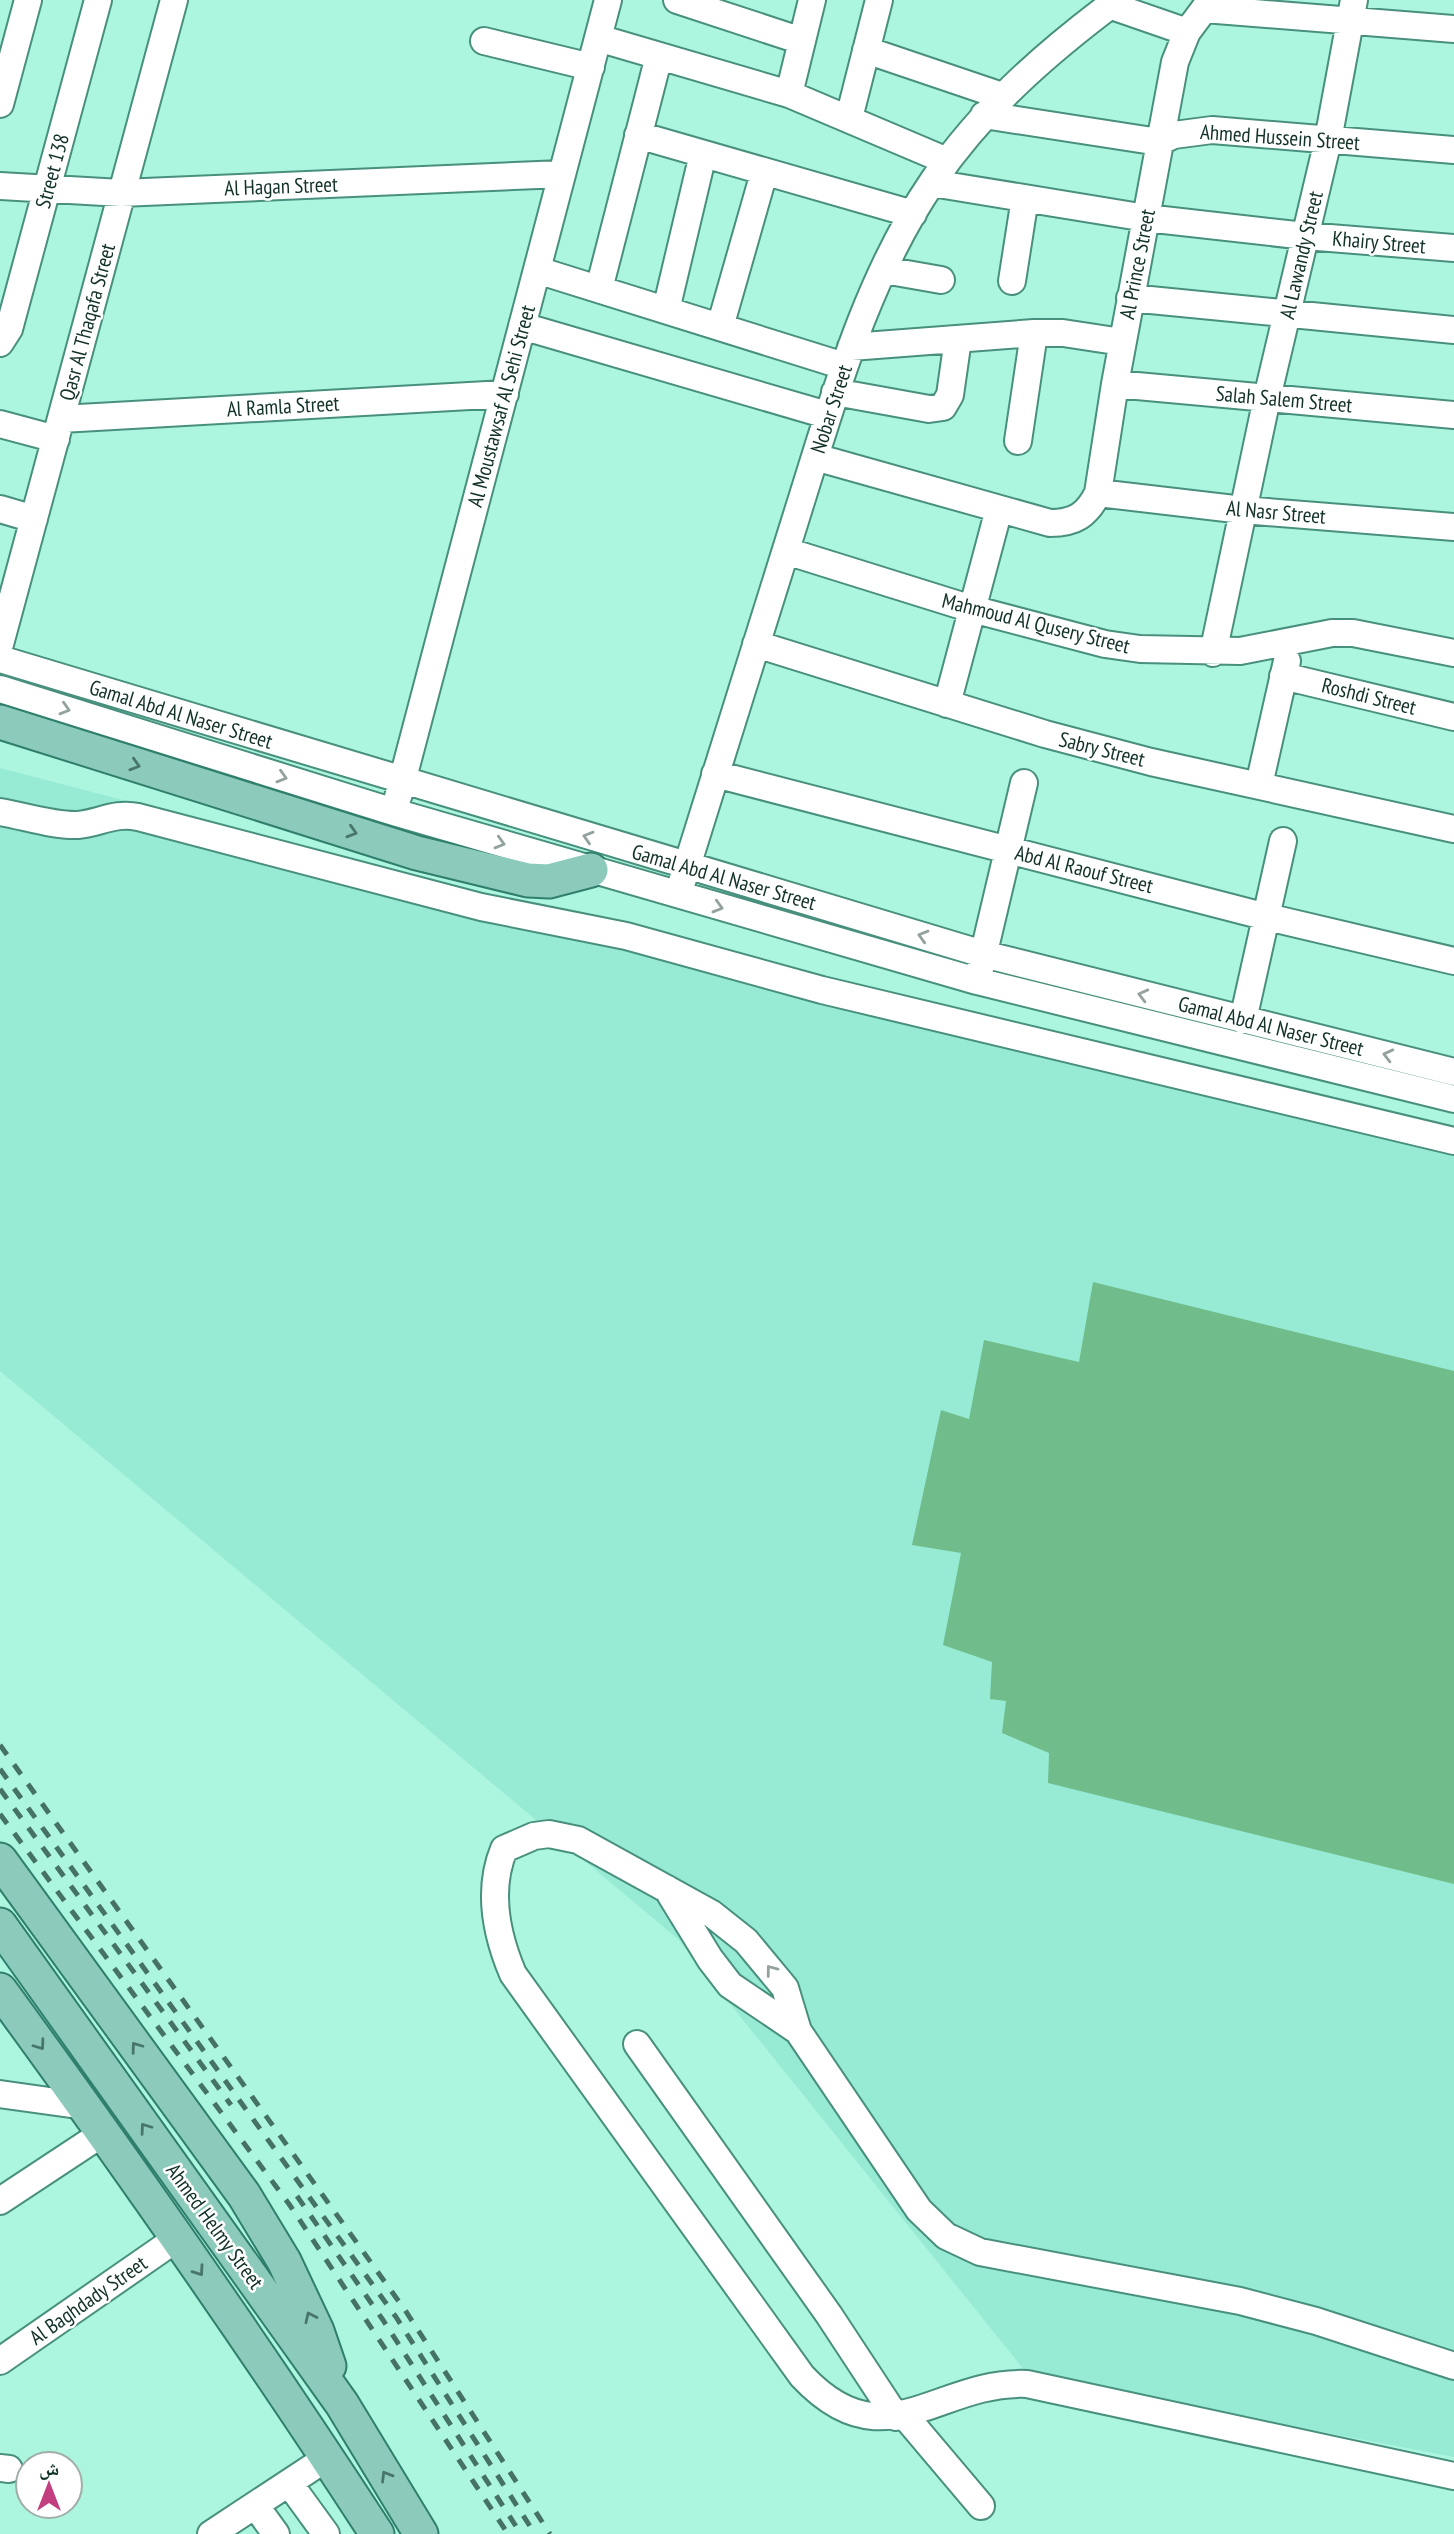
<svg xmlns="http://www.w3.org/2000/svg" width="1454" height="2534" font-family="'PT Sans Narrow','Noto Naskh Arabic',sans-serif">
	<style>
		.built { fill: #97ebd4 }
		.building { fill: #70bd8b }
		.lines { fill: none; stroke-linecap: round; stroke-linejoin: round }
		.minor-casing { stroke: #48907d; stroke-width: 30 }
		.major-casing { stroke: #2f7f6c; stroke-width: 37 }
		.minor { stroke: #fff; stroke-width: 26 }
		.major { stroke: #8ccbbc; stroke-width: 33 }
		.rail { stroke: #457265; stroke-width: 5; stroke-dasharray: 12 12; stroke-linecap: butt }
		.oneway { stroke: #94a29f }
		.oneway2 { stroke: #49766b }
		.labels { text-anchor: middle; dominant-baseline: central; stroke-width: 5; stroke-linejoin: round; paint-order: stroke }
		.street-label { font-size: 21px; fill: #123129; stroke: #fff }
	</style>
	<rect width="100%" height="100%" fill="#acf5df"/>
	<!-- built -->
	<path class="built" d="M 0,768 L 1454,1147 L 1454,2457 L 1029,2376 L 678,1939 L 0,1371 Z"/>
	<!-- building -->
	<path class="building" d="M 1093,1282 L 1454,1371 L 1454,1884 L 1048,1783 L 1049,1753 L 1002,1733 L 1006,1701 L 990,1699 L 992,1662 L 943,1645 L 961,1553 L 912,1545 L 941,1410 L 969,1419 L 984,1340 L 1079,1362 Z"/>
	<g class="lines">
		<!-- minor casing -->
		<g class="minor-casing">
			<path id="minor" d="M 677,0 L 802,41
				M 1109,5 L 1187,32
				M 1204,9 L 1454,29
				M 598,38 L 789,94 L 947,161
				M 484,41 L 591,67
				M 866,50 L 1002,96
				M 789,94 L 812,0
				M 0,104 L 28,0
				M 984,115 L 1159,142 L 1174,135 L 1212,130 L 1454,150
				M 849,118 L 879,0
				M 638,135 L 913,214
				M 932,183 L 1146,218 L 1305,236 L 1454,248
				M 0,186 L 121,193 L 562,174
				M 537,270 L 844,366
				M 884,270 L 941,280
				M 1012,281 L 1025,198
				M 599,289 L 659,56
				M 1130,298 L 1454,330
				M 666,310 L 703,154
				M 522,326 L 827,415
				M 720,327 L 764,173
				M 0,343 L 9,329 L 98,0
				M 851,347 L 1034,333 L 1063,333 L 1122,342
				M 1115,384 L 1454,415
				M 835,392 L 929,409 L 943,407 L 950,395 L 958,339
				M 61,419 L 505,394
				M 0,424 L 56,439
				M 1018,441 L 1034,333
				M 815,457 L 1050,523 C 1075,523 1087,515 1098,493 L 1115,384 L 1175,62 L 1187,32 L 1211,0
				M 1098,493 L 1243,510 L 1454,527
				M 0,509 L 34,519
				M 786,551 L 972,609 L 1105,644 L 1140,649 L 1240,651 L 1332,633 L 1353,633 L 1454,653
				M 0,644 L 174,0
				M 756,644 L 1045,734 L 1151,762 L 1454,829
				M 1213,653 L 1267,398 L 1328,140 L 1354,0
				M 0,659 L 983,954 L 1454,1072
				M 1283,676 L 1454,717
				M 0,689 L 394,812 L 977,981 L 1454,1099
				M 947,704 L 999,509
				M 715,774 L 1267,917 L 1454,961
				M 1259,785 L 1287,661
				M 398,797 L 608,0
				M 0,812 C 24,816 53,826 78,825 C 100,823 115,812 138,817 L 481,907 L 626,936 L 822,990 L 1454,1141
				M 682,882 C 721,758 760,633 799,508 C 834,397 866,279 933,181 C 983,108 1046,53 1117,0
				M 980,969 L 1024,783
				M 1243,1020 L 1283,841
				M 667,1889 L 710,1959 L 730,1985 L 798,2031
				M 637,2044 L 829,2315 L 896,2417
				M 0,2094 L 85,2106
				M 0,2201 L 103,2133
				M 0,2361 L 176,2239
				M 1454,2366 L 1316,2321 L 1240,2301 L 980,2252 L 946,2236 L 919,2210 L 798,2031 L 785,1988 L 746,1941 L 712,1914 L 578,1840 L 549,1834 L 534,1836 L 504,1849 C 487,1890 496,1934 513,1974 L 802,2376 C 884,2464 937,2380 1027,2384 L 1454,2476
				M 905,2416 L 981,2506
				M 0,2468 L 9,2469
				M 289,2483 L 326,2534
				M 255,2505 L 276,2534
				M 211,2534 L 328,2457"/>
		</g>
		<!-- major casing -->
		<g class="major-casing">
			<path id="major" d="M 0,722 L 417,853 L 528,880 L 549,881 L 591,870
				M 0,1860 L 244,2195 L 284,2261 L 317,2331 L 329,2366
				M 0,1925 L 342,2404 L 421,2534
				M 0,1990 C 130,2168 257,2349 377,2534"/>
		</g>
		<!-- minor -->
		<use href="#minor" class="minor"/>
		<!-- major -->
		<use href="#major" class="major"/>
		<!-- rail -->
		<path class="rail" d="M 0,1745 L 405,2310 L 550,2534
			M 0,1769 L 396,2317 L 535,2534
			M 0,1789 L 231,2105
			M 0,1814 L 289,2204 L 508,2534
			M 297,2196 L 383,2320 L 521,2534"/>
	</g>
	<!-- one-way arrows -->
	<defs><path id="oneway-chevron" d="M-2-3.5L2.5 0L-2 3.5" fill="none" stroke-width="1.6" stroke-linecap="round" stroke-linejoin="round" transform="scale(1.75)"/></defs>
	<g class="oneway">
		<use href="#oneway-chevron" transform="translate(65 709) rotate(17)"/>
		<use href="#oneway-chevron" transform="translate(282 777) rotate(17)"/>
		<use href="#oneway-chevron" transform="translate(588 837) rotate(-163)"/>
		<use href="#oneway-chevron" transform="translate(500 843) rotate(16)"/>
		<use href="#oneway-chevron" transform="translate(718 907) rotate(16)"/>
		<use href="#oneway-chevron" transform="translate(923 936) rotate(-164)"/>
		<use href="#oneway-chevron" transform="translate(1143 995) rotate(-166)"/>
		<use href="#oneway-chevron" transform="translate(1388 1055) rotate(-166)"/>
		<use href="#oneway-chevron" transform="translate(771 1970) rotate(-127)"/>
	</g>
	<g class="oneway2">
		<use href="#oneway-chevron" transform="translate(135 765) rotate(17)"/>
		<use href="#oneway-chevron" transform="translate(352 832) rotate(17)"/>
		<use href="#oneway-chevron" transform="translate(40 2045) rotate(54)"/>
		<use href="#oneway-chevron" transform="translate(136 2047) rotate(-126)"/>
		<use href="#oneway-chevron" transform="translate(145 2128) rotate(-126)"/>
		<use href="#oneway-chevron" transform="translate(199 2271) rotate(55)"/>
		<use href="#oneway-chevron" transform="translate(310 2317) rotate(-115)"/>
		<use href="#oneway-chevron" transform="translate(386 2476) rotate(-121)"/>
	</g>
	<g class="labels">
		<!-- street labels -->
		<g class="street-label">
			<text transform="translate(1280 137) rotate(4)">Ahmed Hussein Street</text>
			<text transform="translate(52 171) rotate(-75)">Street 138</text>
			<text transform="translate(281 186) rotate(-2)">Al Hagan Street</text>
			<text transform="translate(1379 242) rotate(5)">Khairy Street</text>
			<text transform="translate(1301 255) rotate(-77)">Al Lawandy Street</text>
			<text transform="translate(1137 264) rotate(-79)">Al Prince Street</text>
			<text transform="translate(87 322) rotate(-75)">Qasr Al Thaqafa Street</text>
			<text transform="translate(1284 399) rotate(5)">Salah Salem Street</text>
			<text transform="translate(283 406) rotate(-3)">Al Ramla Street</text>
			<text transform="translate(501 406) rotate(-75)">Al Moustawsaf Al Sehi Street</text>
			<text transform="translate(831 409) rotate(-72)">Nobar Street</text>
			<text transform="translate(1276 512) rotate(5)">Al Nasr Street</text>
			<text transform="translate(1036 623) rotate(14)">Mahmoud Al Qusery Street</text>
			<text transform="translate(1369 696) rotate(14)">Roshdi Street</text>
			<text transform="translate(181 714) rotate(17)">Gamal Abd Al Naser Street</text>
			<text transform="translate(1102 749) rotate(14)">Sabry Street</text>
			<text transform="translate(1084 869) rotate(14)">Abd Al Raouf Street</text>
			<text transform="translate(724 877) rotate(16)">Gamal Abd Al Naser Street</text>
			<text transform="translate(1271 1026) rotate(14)">Gamal Abd Al Naser Street</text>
			<text transform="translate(215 2226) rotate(54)">Ahmed Helmy Street</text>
			<text transform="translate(88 2300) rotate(-35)">Al Baghdady Street</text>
		</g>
	</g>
	<!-- north arrow -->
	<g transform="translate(49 2485)"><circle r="33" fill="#ffffff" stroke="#a0ada9" stroke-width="2"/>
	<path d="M0-5L12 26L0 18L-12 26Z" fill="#c33e7f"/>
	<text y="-10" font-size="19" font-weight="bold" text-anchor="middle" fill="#123129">ش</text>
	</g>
</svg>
